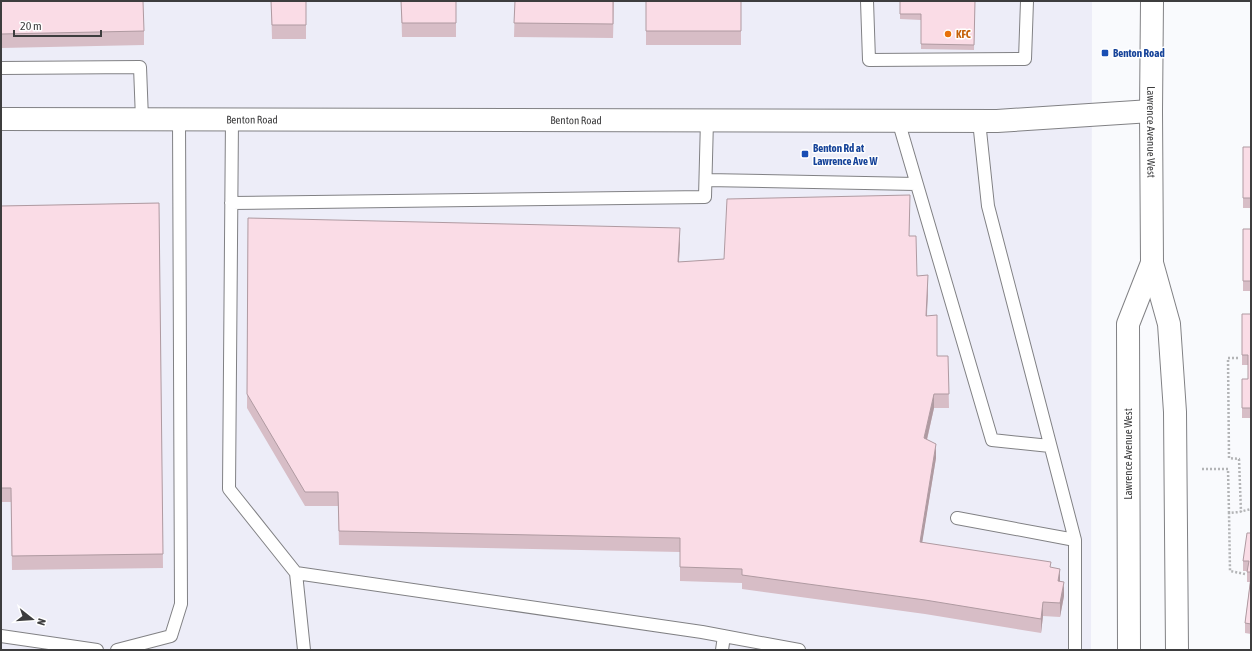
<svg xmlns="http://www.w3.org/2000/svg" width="1252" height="651" font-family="'Asap Condensed',sans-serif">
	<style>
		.built { fill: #ededf8 }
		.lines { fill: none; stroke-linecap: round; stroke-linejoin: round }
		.lane-casing { stroke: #818184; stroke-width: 14 }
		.secondary-casing { stroke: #818184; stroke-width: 24 }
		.path { stroke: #b3b4b6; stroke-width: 2.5; stroke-dasharray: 2 2; stroke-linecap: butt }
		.lane { stroke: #fff; stroke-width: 12 }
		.secondary { stroke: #fff; stroke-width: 22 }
		.wall { fill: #d7bdc6 }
		.shaded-wall { fill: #af9aa1 }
		.building { fill: #fadce6; stroke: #af9aa1 }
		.food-dot { fill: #e8710a; stroke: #fff; stroke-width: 1.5 }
		.transit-dot { fill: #1a4fb4; stroke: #fff; stroke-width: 1.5 }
		.labels { text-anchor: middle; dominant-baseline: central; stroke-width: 3; stroke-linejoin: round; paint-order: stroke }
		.food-label { font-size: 11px; font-weight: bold; fill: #c56008; stroke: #fff; text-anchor: start }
		.transit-label { font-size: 11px; font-weight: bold; fill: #164399; stroke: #fff; text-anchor: start }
		.street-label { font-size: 11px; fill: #3d3d3e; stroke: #fff }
	</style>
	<rect width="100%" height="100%" fill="#f9fafd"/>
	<!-- built -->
	<path class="built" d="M 1,1 L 1092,1 L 1091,650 L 1,650 Z"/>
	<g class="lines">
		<!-- lane casing -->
		<g class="lane-casing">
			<path id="lane" d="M 867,1 L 869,60 L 1025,59 L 1027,1
				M 1,68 L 140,67 L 142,119
				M 232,119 L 229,489 L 296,573 L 702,632 L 799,650
				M 898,120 L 992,440 L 1050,446
				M 979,121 L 988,206 L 1075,540 L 1075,650
				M 706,180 L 916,184
				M 231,203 L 705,197 L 707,120
				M 957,518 L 1075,540
				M 296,573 L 304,650
				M 1,636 L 97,650
				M 117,650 L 171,636 L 181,604 L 179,119
				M 722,650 L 724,636"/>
		</g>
		<!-- secondary casing -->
		<g class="secondary-casing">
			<g id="secondary">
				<path id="s1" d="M 1152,1 L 1151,111 L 1152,263 L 1169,324 L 1175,412 L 1177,650"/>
				<path id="s2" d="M 1,119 L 997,121 L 1151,111"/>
				<path d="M 1129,650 L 1128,324 L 1152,263"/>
			</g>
		</g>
		<!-- path -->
		<path class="path" d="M 1238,358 L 1228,358 L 1229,458 L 1239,459 L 1241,512
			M 1202,469 L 1228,469 L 1229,513
			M 1245,574 L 1230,571 L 1229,513 L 1239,512 L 1251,509"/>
		<!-- lane -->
		<use href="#lane" class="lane"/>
		<!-- secondary -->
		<use href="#secondary" class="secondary"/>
	</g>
	<!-- wall -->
	<path class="wall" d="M 1,1 L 144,31 L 144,45 L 1,48 Z
		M 271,1 L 306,1 L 306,39 L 272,39 Z
		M 401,1 L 456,1 L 456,37 L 402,37 Z
		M 515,1 L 614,1 L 613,38 L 514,37 Z
		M 646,1 L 741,1 L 741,45 L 646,45 Z
		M 900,1 L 975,1 L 974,50 L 921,49 L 921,20 L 900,19 Z
		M 1243,147 L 1251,147 L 1251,208 L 1243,208 Z
		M 159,203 L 163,568 L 12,570 L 11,502 L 1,502 L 1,206 Z
		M 910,209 L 909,236 L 917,276 L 928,289 L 927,316 L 937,356 L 948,356 L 949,408 L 934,408 L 927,440 L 936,458 L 922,542 L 1051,568 L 1060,581 L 1064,596 L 1060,617 L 1043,616 L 1041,633 L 925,614 L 742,589 L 742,583 L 680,581 L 680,552 L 339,545 L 338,506 L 305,506 L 247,408 L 248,218 L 680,242 L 679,262 L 724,259 Z
		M 1243,229 L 1251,229 L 1251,291 L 1243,291 Z
		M 1242,314 L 1251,314 L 1251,418 L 1242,418 L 1242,379 L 1248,379 L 1248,365 L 1242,365 Z
		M 1251,533 L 1251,634 L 1245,633 L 1245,623 L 1250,582 L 1247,582 L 1247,571 L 1243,571 L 1243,561 Z"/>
	<!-- shaded-wall -->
	<path class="shaded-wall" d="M 680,228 L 680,242 L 678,276 L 678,262 Z
		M 928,275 L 928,289 L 926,330 L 926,316 Z
		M 934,394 L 934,408 L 924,452 L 924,438 Z
		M 936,444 L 936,458 L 920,556 L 920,542 Z
		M 1060,569 L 1060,583 L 1058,581 Z
		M 1064,582 L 1064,596 L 1060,617 L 1060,603 Z
		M 1043,602 L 1043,616 L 1041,633 L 1041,619 Z"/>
	<!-- building -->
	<path class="building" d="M 1,1 L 143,1 L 144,31 L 1,34 Z
		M 271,1 L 306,1 L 306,25 L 272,25 Z
		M 401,1 L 456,1 L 456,23 L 402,23 Z
		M 515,1 L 613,1 L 613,24 L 514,23 Z
		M 646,1 L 741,1 L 741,31 L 646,31 Z
		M 900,1 L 975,1 L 974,45 L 921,44 L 921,14 L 900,14 Z
		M 1243,147 L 1251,147 L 1251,198 L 1243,198 Z
		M 910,195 L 909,236 L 916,236 L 917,276 L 928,275 L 926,316 L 937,315 L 937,356 L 948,356 L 949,394 L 934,394 L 924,438 L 936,444 L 920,542 L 1051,562 L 1050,567 L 1060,569 L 1058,581 L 1064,582 L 1060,603 L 1043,602 L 1041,619 L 925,600 L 742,575 L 742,569 L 680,567 L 680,538 L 339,531 L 338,492 L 305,492 L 247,394 L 248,218 L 680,228 L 678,262 L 724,259 L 727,199 Z
		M 159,203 L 163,554 L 12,556 L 11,488 L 1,488 L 1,206 Z
		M 1243,229 L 1251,229 L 1251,281 L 1243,281 Z
		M 1242,314 L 1251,314 L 1251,408 L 1242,408 L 1242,379 L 1248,379 L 1248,355 L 1242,355 Z
		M 1247,533 L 1251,533 L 1251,572 L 1247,572 L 1249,561 L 1243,561 Z
		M 1251,577 L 1251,624 L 1245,623 Z"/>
	<!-- markers -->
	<circle class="food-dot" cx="948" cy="34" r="4"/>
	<g class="transit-dot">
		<rect x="1101" y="49" width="8" height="8" rx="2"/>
		<rect x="801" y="150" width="8" height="8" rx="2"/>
	</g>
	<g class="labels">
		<!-- food labels -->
		<g class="food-label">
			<text x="956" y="34">KFC</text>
		</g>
		<!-- transit labels -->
		<g class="transit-label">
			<text x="1113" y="53">Benton Road</text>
			<text x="813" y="148">Benton Rd at<tspan x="813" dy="13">Lawrence Ave W</tspan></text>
		</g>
		<!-- street labels -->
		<g class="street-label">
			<text stroke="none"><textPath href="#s2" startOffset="251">Benton Road</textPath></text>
			<text stroke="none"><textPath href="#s2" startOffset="575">Benton Road</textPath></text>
			<text stroke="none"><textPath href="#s1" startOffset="131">Lawrence Avenue West</textPath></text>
			<text transform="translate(1128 454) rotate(-90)">Lawrence Avenue West</text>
		</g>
	</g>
	<!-- border -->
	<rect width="1252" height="651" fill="none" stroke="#3d3d3e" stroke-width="4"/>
	<!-- north arrow -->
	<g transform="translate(32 619) rotate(107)" stroke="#ffffff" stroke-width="3" paint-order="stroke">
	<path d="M0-3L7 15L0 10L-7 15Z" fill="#3d3d3e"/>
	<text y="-6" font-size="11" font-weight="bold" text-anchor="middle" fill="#3d3d3e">N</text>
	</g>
	<!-- scale -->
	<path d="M14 30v6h87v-6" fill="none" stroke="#3d3d3e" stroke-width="2"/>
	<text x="20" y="30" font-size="12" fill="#3d3d3e" stroke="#ffffff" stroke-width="3" paint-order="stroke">20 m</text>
</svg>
